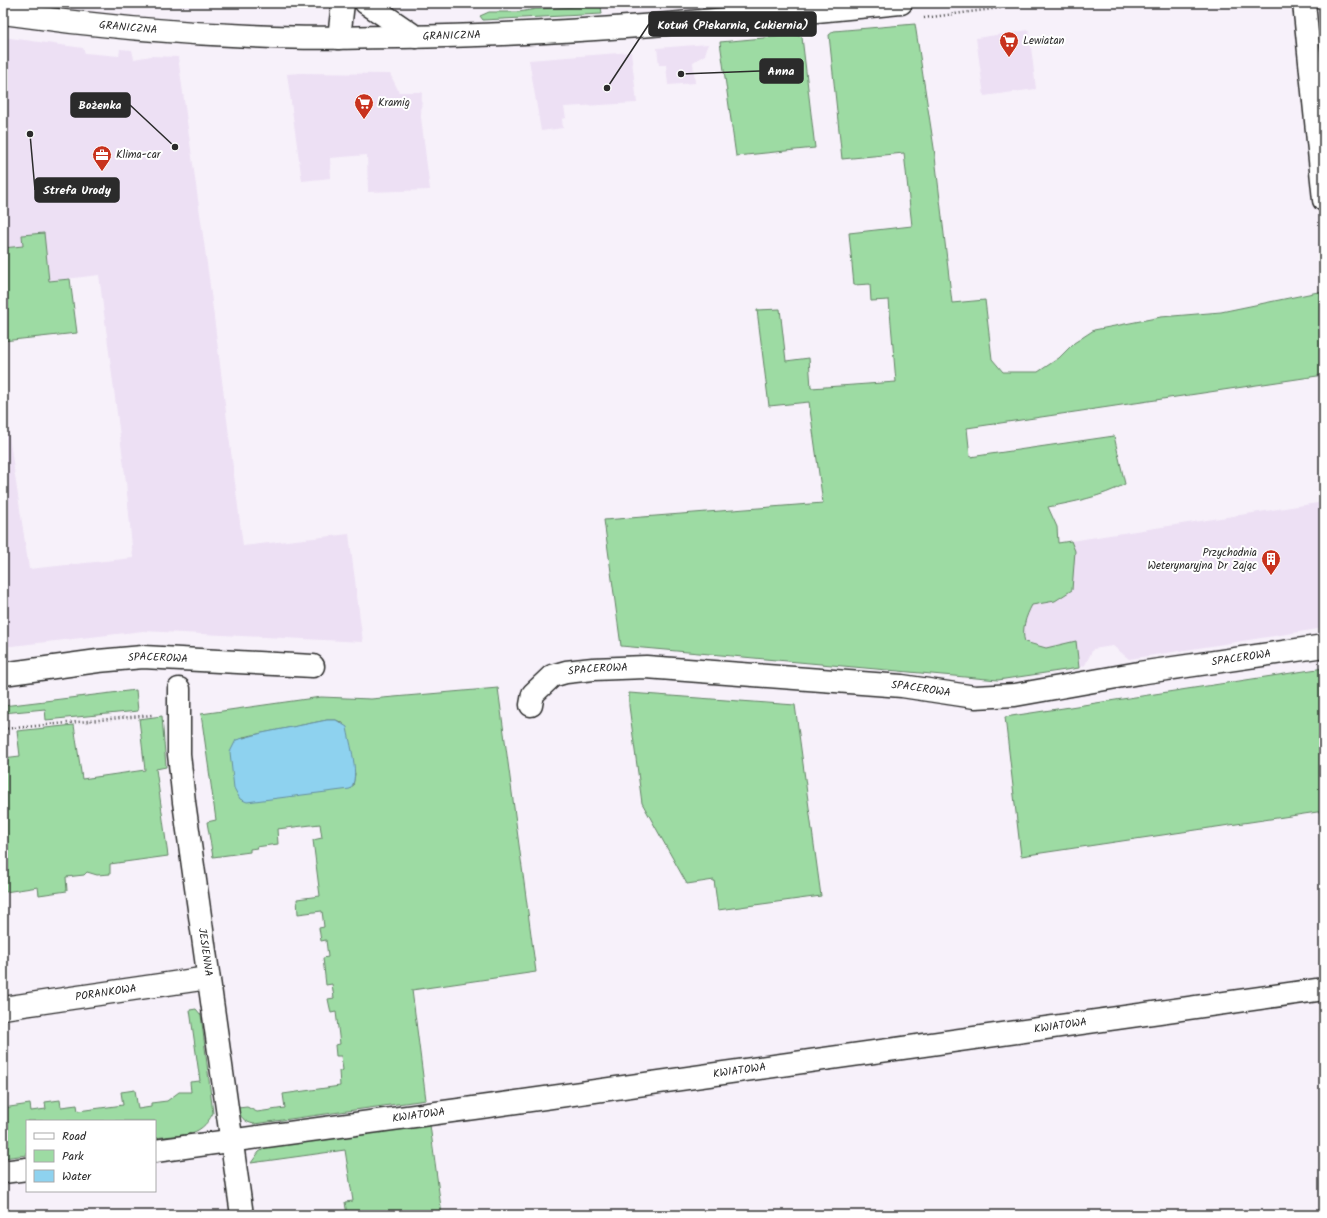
<svg xmlns="http://www.w3.org/2000/svg" width="1327" height="1218" font-family="Kalam,sans-serif">
	<style>
		.built { fill: #ede0f4 }
		.green { fill: #9ddba3; stroke: #648367; fill-rule: evenodd }
		.water { fill: #8ed2ef; stroke: #668fa1 }
		.lines { fill: none; stroke-linecap: round; stroke-linejoin: round }
		.street-casing { stroke: #2b2b2b; stroke-width: 25 }
		.path { stroke: #2b2b2b; stroke-width: 2.5; stroke-dasharray: 1 3; stroke-linecap: butt }
		.street { stroke: #fff; stroke-width: 22 }
		.labels { text-anchor: middle; dominant-baseline: central; stroke-width: 4; stroke-linejoin: round; paint-order: stroke }
		.street-label { font-size: 11px; fill: #2b2b2b; stroke: #fff }
		.poi-label { font-size: 11px; fill: #2b2b2b; stroke: #fff; text-anchor: start }
		.leader { fill: none; stroke: #2b2b2b; stroke-width: 1.5 }
		.callout-dot { fill: #2b2b2b; stroke: #fff; stroke-width: 1.5 }
		.callout { fill: #2b2b2b; stroke: #2b2b2b; stroke-width: 1.5 }
		.callout-label { font-size: 12px; text-anchor: middle; font-weight: bold; fill: #fff }
	</style>
	<rect width="100%" height="100%" fill="#f7f1fa"/>
	<filter id="ink" filterUnits="userSpaceOnUse"><feTurbulence type="fractalNoise" baseFrequency=".025" numOctaves="2"/><feDisplacementMap in="SourceGraphic" scale="8" xChannelSelector="R" yChannelSelector="G"/><feConvolveMatrix kernelMatrix="1 2 1 2 8 2 1 2 1" color-interpolation-filters="sRGB"/></filter>
	<g filter="url(#ink)">
		<!-- built -->
		<path class="built" d="M 1029,30 L 1036,89 L 984,96 L 976,38 Z
			M 3,37 L 83,48 L 85,53 L 119,56 L 120,49 L 132,50 L 134,59 L 151,56 L 178,57 L 209,278 L 243,546 L 349,534 L 363,642 L 143,631 L 3,647 L 3,396 L 29,569 L 133,558 L 126,482 L 99,275 L 49,281 L 22,236 L 23,246 L 3,248 Z
			M 708,44 L 705,55 L 693,62 L 695,83 L 668,85 L 666,65 L 659,65 L 657,48 Z
			M 631,52 L 637,103 L 564,107 L 566,118 L 562,119 L 563,128 L 541,131 L 529,60 Z
			M 300,73 L 390,74 L 399,92 L 422,92 L 421,117 L 430,190 L 368,192 L 367,155 L 330,158 L 331,178 L 302,181 L 287,74 Z
			M 1324,502 L 1324,628 L 1129,659 L 1113,646 L 1093,649 L 1085,665 L 1079,668 L 998,680 L 982,557 L 1071,541 Z"/>
		<!-- green -->
		<path class="green" d="M 391,3 L 536,3 L 512,5 L 393,5 Z
			M 601,6 L 602,14 L 483,20 L 480,16 L 489,12 L 519,12 L 536,9 Z
			M 915,24 L 934,148 L 952,303 L 985,300 L 992,359 L 1003,372 L 1038,372 L 1059,358 L 1074,343 L 1094,330 L 1161,317 L 1221,312 L 1323,291 L 1324,375 L 967,428 L 970,457 L 1114,436 L 1125,484 C 1102,497 1073,502 1048,507 L 1057,527 L 1058,543 L 1071,541 L 1075,551 L 1072,590 L 1055,601 L 1032,605 C 1026,616 1021,630 1025,642 L 1046,648 L 1076,641 L 1079,668 L 998,680 L 621,646 L 604,520 L 823,503 L 809,402 L 769,406 L 757,310 L 780,309 L 786,361 L 809,358 L 811,388 L 896,382 L 889,300 L 871,301 L 870,284 L 854,285 L 849,233 L 912,226 L 904,153 L 842,159 L 829,35 L 834,31 Z
			M 796,35 L 802,37 L 815,148 L 736,156 L 720,42 Z
			M 44,233 L 49,281 L 70,279 L 77,333 L 3,341 L 3,248 L 23,246 L 22,235 Z
			M 1324,668 L 1324,811 L 1021,856 L 1005,717 Z
			M 498,688 L 536,972 L 412,990 L 426,1100 L 254,1124 C 244,1122 240,1117 238,1108 L 247,1107 L 257,1112 L 285,1108 L 283,1094 L 340,1086 L 339,1071 L 343,1070 L 341,1056 L 336,1056 L 335,1045 L 340,1044 L 336,1012 L 331,1013 L 328,999 L 334,998 L 332,984 L 326,985 L 323,958 L 328,957 L 326,940 L 321,941 L 319,928 L 324,927 L 322,911 L 298,914 L 297,899 L 320,896 L 313,840 L 322,838 L 320,824 L 277,829 L 278,844 L 256,847 L 257,848 L 250,849 L 250,852 L 213,857 L 207,822 L 216,820 L 201,714 L 321,697 L 371,699 ZM 327,720 L 336,720 L 343,723 L 355,774 L 353,786 L 243,737 Z
			M 136,690 L 138,711 L 46,720 L 45,709 L 3,713 L 3,706 Z
			M 629,693 L 795,705 L 821,896 L 718,910 L 714,880 L 687,884 L 642,803 L 629,706 Z
			M 162,716 L 166,767 L 156,769 L 168,856 L 110,864 L 110,874 L 97,875 L 87,872 L 84,875 L 66,877 L 67,891 L 39,895 L 38,887 L 5,892 L 3,883 L 3,758 L 20,756 L 17,731 L 74,725 L 82,779 L 145,770 L 139,719 Z
			M 196,1009 L 201,1015 L 213,1113 C 200,1139 181,1134 155,1138 L 155,1121 L 27,1121 L 27,1155 L 3,1158 L 3,1108 L 30,1104 L 31,1111 L 46,1109 L 45,1102 L 60,1100 L 61,1107 L 77,1105 L 78,1111 L 123,1105 L 121,1092 L 135,1090 L 138,1109 L 151,1107 L 151,1103 L 167,1101 L 179,1092 L 191,1092 L 190,1082 L 200,1081 L 190,1010 Z
			M 430,1125 L 442,1215 L 347,1215 L 345,1202 L 353,1201 L 345,1150 L 251,1163 L 259,1152 L 267,1147 Z"/>
		<!-- water -->
		<path class="water" d="M 327,720 L 336,720 L 347,727 C 349,741 361,778 350,789 L 247,802 L 240,799 L 234,788 L 230,752 L 236,740 L 262,733 Z"/>
		<g class="lines">
			<!-- street casing -->
			<g class="street-casing">
				<g id="street">
					<path d="M 366,3 L 416,37"/>
					<path d="M 1304,3 L 1324,200"/>
					<path id="s1" d="M 3,13 C 93,26 183,34 273,37 C 316,39 358,37 400,37 C 568,35 734,19 901,3"/>
					<path d="M 339,38 L 343,3"/>
					<path id="s2" d="M 3,674 L 98,661 L 143,657 L 313,666"/>
					<path id="s3" d="M 179,689 L 179,754 L 184,802 L 242,1215"/>
					<path id="s4" d="M 531,705 L 533,694 L 552,676 L 566,672 L 593,669 L 646,667 L 902,686 L 975,697 L 1015,695 L 1139,673 L 1324,646"/>
					<path id="s5" d="M 3,1008 L 208,978"/>
					<path id="s6" d="M 155,1151 L 481,1107 L 1324,989"/>
					<path d="M 3,1172 L 27,1169"/>
				</g>
			</g>
			<!-- path -->
			<path class="path" d="M 924,18 L 1000,8 L 999,3
				M 3,729 L 152,715"/>
			<!-- street -->
			<use href="#street" class="street"/>
		</g>
	</g>
	<!-- icons -->
	<defs>
		<g id="supermarket-pin" transform="scale(1)"><path d="M0 17L-7.5 6A9.5 9.5 0 1 1 7.5 6Z" fill="#c8321e" stroke="#fff"/><path d="M-6-5.5h2.5l.6 2H6L4.5 2H-2.5L-4.4-4H-6ZM-1.5 3.2a1.3 1.3 0 1 0 .1 0ZM3 3.2a1.3 1.3 0 1 0 .1 0Z" fill="#fff"/></g>
		<g id="office-pin" transform="scale(1)"><path d="M0 17L-7.5 6A9.5 9.5 0 1 1 7.5 6Z" fill="#c8321e" stroke="#fff"/><path d="M-6-3h4V-5.5h4V-3h4V5H-6ZM-1-4.5V-3h2v-1.5ZM-6 0V1H6V0Z" fill="#fff"/></g>
		<g id="building-pin" transform="scale(1)"><path d="M0 17L-7.5 6A9.5 9.5 0 1 1 7.5 6Z" fill="#c8321e" stroke="#fff"/><path d="M-4-6H4V6H1V3H-1V6H-4ZM-2.5-4.3h1.7v1.8h-1.7ZM.8-4.3h1.7v1.8H.8ZM-2.5-1h1.7V.8h-1.7ZM.8-1h1.7V.8H.8Z" fill="#fff"/></g>
	</defs>
	<g fill-rule="evenodd">
		<use href="#supermarket-pin" x="1009" y="41"/>
		<use href="#supermarket-pin" x="364" y="103"/>
		<use href="#office-pin" x="102" y="155"/>
		<use href="#building-pin" x="1271" y="559"/>
	</g>
	<g class="labels">
		<!-- street labels -->
		<g class="street-label">
			<text stroke="none"><textPath href="#s1" startOffset="126">GRANICZNA</textPath></text>
			<text stroke="none"><textPath href="#s1" startOffset="450">GRANICZNA</textPath></text>
			<text stroke="none"><textPath href="#s4" startOffset="732">SPACEROWA</textPath></text>
			<text stroke="none"><textPath href="#s2" startOffset="156">SPACEROWA</textPath></text>
			<text stroke="none"><textPath href="#s4" startOffset="84">SPACEROWA</textPath></text>
			<text stroke="none"><textPath href="#s4" startOffset="408">SPACEROWA</textPath></text>
			<text stroke="none"><textPath href="#s3" startOffset="265">JESIENNA</textPath></text>
			<text stroke="none"><textPath href="#s5" startOffset="104">PORANKOWA</textPath></text>
			<text stroke="none"><textPath href="#s6" startOffset="914">KWIATOWA</textPath></text>
			<text stroke="none"><textPath href="#s6" startOffset="590">KWIATOWA</textPath></text>
			<text stroke="none"><textPath href="#s6" startOffset="266">KWIATOWA</textPath></text>
		</g>
		<!-- poi labels -->
		<g class="poi-label">
			<text x="1023" y="41">Lewiatan</text>
			<text x="378" y="103">Kramig</text>
			<text x="116" y="155">Klima-car</text>
			<text x="1257" y="553" text-anchor="end">Przychodnia<tspan x="1257" dy="13">Weterynaryjna Dr Zając</tspan></text>
		</g>
	</g>
	<!-- callouts -->
	<path class="leader" d="M607 88L649 24M681 74L760 71M175 147L130 105M30 134L35 190"/>
	<g class="callout-dot">
		<circle cx="607" cy="88" r="4"/>
		<circle cx="681" cy="74" r="4"/>
		<circle cx="175" cy="147" r="4"/>
		<circle cx="30" cy="134" r="4"/>
	</g>
	<g class="callout">
		<rect x="649" y="12" width="167" height="24" rx="4"/>
		<rect x="760" y="59" width="43" height="24" rx="4"/>
		<rect x="71" y="93" width="59" height="24" rx="4"/>
		<rect x="35" y="178" width="84" height="24" rx="4"/>
	</g>
	<g class="callout-label">
		<text x="733" y="29">Kotuń (Piekarnia, Cukiernia)</text>
		<text x="781" y="75">Anna</text>
		<text x="100" y="109">Bożenka</text>
		<text x="77" y="194">Strefa Urody</text>
	</g>
	<!-- margin -->
	<rect width="1327" height="1218" fill="none" stroke="#fff" stroke-width="16"/>
	<rect x="8" y="8" width="1311" height="1202" fill="none" stroke="#2b2b2b" stroke-width="1.5" filter="url(#ink)"/>
	<!-- legend -->
	<rect x="26" y="1120" width="130" height="72" fill="#ffffff" stroke="#aaaaaa"/>
	<rect x="34" y="1133" width="20" height="6" fill="#ffffff" stroke="#aaaaaa"/>
	<text x="62" y="1140" font-size="12" fill="#2b2b2b">Road</text>
	<rect x="34" y="1150" width="20" height="12" fill="#9ddba3" stroke="#aaaaaa"/>
	<text x="62" y="1160" font-size="12" fill="#2b2b2b">Park</text>
	<rect x="34" y="1170" width="20" height="12" fill="#8ed2ef" stroke="#aaaaaa"/>
	<text x="62" y="1180" font-size="12" fill="#2b2b2b">Water</text>
</svg>
